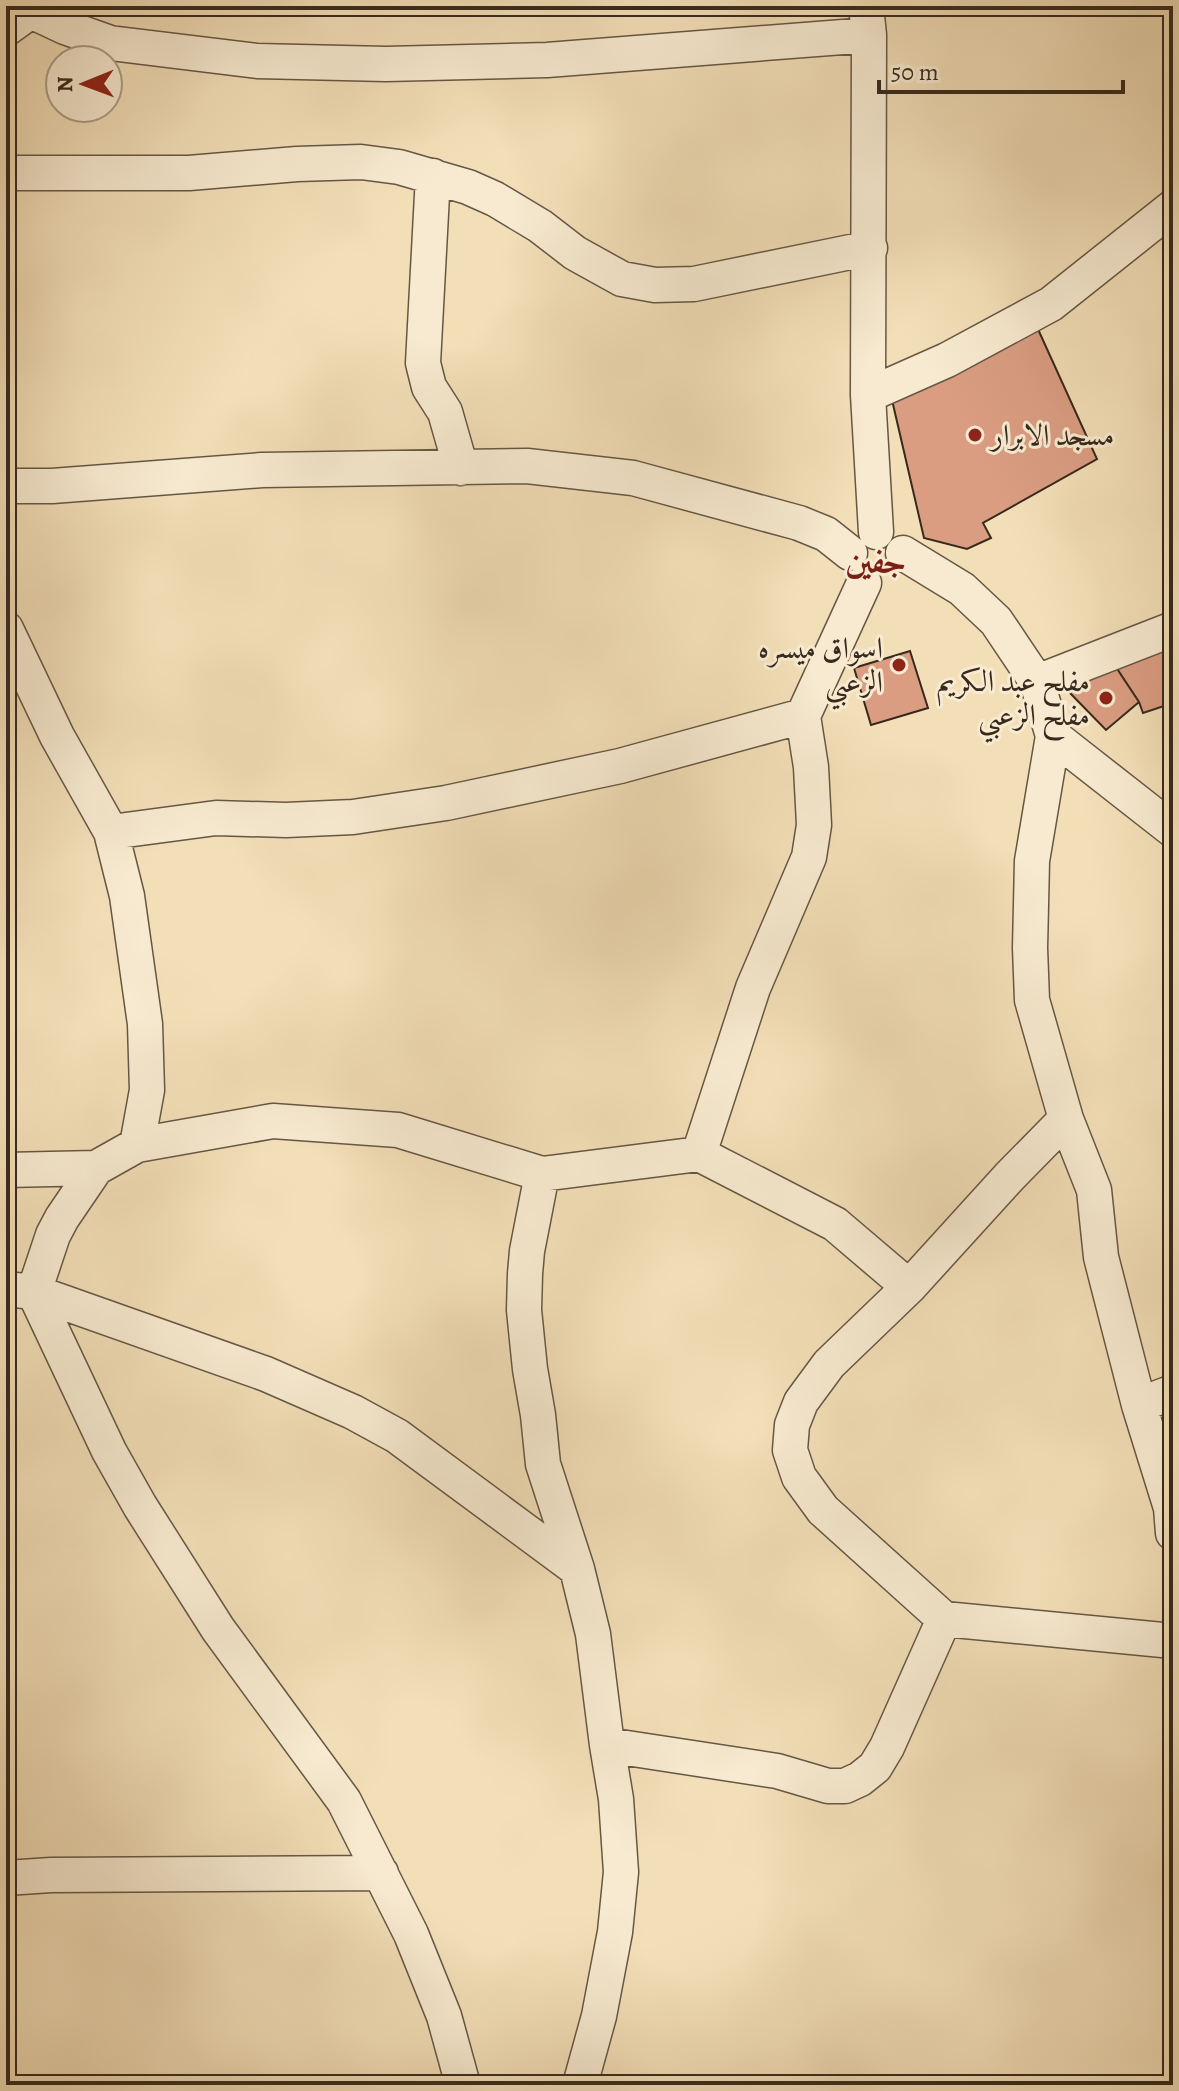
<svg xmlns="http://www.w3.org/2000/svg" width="1179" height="2091" font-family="Alegreya,Amiri,serif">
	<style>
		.building { fill: #da9d82; stroke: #372a1d; stroke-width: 2 }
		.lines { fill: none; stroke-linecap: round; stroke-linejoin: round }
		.minor-casing { stroke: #665744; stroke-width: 37 }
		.minor { stroke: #f7ead0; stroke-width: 34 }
		.poi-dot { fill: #8f2418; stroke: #f7ead0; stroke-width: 3 }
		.labels { text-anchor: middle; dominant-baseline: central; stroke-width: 6; stroke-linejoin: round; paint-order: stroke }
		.poi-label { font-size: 30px; fill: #372a1d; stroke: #f7ead0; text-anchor: end }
		.quarter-label { font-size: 34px; font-weight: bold; fill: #7a1f14; stroke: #f7ead0 }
	</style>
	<rect width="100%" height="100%" fill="#f2deb7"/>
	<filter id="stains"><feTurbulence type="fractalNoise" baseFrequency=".0025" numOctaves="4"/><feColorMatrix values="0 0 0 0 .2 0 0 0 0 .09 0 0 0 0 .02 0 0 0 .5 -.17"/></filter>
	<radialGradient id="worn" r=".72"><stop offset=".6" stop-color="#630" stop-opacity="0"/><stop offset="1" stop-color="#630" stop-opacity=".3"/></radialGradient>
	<!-- building -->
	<path class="building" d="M 1037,327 L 1097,459 L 983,523 L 991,538 L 967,549 L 924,538 L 892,400 Z
		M 1173,644 L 1173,703 L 1143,713 L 1139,702 L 1112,661 Z
		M 910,651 L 928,708 L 871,725 L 854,668 Z
		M 1112,661 L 1139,702 L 1106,730 L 1070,693 Z"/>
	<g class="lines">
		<!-- minor casing -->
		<g class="minor-casing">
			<path id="minor" d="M 866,6 L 869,35 L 868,395 L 876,532
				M 31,11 L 65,27 L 110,43 L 257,61 L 386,64 L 547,60 L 869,35
				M 6,29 L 31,11 L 43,6
				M 6,173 L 189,173 L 297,164 L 361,162 L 399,167 L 468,187 L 495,199 L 540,226 L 575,253 L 622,279 L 655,285 L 694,284 L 870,248
				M 433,176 L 423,363 L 429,387 L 445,412 L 461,468
				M 868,395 L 947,360 L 1051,304 L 1173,207
				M 6,486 L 52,486 L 262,470 L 527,466 L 633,478 L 799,523 L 826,534 L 850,553
				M 903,553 L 962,589 L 996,621 L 1037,682 L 1053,736 L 1173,830
				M 6,629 L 57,736 L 111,832 L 216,818 L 286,820 L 353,817 L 446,803 L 620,766 L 803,716
				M 1037,682 L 1173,629
				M 1053,736 L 1032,861 L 1030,948 L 1032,1000 L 1066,1119 L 1094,1190 L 1101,1257 L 1139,1405 L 1171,1508 L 1173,1533
				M 111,832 L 127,896 L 145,1024 L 147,1090 L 137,1145
				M 699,1154 L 753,988 L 809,857 L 814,825 L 811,767 L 803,716 L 864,583
				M 96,1168 L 62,1218 L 53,1235 L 34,1292 L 109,1451 L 140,1506 L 218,1629 L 344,1801 L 411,1934 L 444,2016 L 463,2085
				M 6,1170 L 96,1168 L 137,1145 L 273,1121 L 398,1130 L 542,1174 L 699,1154 L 835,1224 L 909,1287
				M 542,1174 L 527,1251 L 525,1274 L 524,1310 L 530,1369 L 538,1415 L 543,1464 L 577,1569 L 593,1634 L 607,1745 L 616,1799 L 621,1872 L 615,1932 L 599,2016 L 580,2085
				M 6,1289 L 34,1292 L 266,1374 L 353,1412 L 397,1436 L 577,1569
				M 1139,1405 L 1173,1392
				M 944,1619 L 823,1510 L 799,1477 L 790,1450 L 792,1425 L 801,1402 L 829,1364 L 909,1287 L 1010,1176 L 1066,1119
				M 607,1745 L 777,1771 L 828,1786 L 845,1786 L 860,1779 L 875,1767 L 887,1747 L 944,1619 L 1173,1641
				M 6,1878 L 51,1875 L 381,1873"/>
		</g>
		<!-- minor -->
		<use href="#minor" class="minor"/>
	</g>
	<!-- markers -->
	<g class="poi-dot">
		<circle cx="975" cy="435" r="8"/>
		<circle cx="899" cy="665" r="8"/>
		<circle cx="1106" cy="698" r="8"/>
	</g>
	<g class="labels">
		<!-- poi labels -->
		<g class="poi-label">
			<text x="991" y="435" text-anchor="start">مسجد الابرار</text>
			<text x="883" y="648">اسواق ميسره<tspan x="883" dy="34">الزعبي</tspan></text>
			<text x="1090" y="681">مفلح عبد الكريم<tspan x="1090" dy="34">مفلح الزعبي</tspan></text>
		</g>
		<!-- quarter labels -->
		<g class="quarter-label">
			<text x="876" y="560">جفين</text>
		</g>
	</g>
	<!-- margin -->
	<rect width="1179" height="2091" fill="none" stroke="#f2deb7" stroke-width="32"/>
	<rect x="8" y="8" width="1163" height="2075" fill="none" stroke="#372a1d" stroke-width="4"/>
	<rect x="16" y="16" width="1147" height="2059" fill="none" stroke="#372a1d" stroke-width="2"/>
	<!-- north arrow -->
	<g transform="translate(84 84) rotate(269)"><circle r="38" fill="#f7ead0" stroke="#aa9d88" stroke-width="2"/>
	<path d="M0-6L14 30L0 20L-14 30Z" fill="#8f2418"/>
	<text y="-12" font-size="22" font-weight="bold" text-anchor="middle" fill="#372a1d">N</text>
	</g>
	<!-- scale -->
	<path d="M879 80v12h244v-12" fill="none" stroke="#372a1d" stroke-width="4"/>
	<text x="891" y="80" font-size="24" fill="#372a1d" stroke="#f7ead0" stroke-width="6" paint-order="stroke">50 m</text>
	<rect width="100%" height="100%" filter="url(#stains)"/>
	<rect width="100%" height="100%" fill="url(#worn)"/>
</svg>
